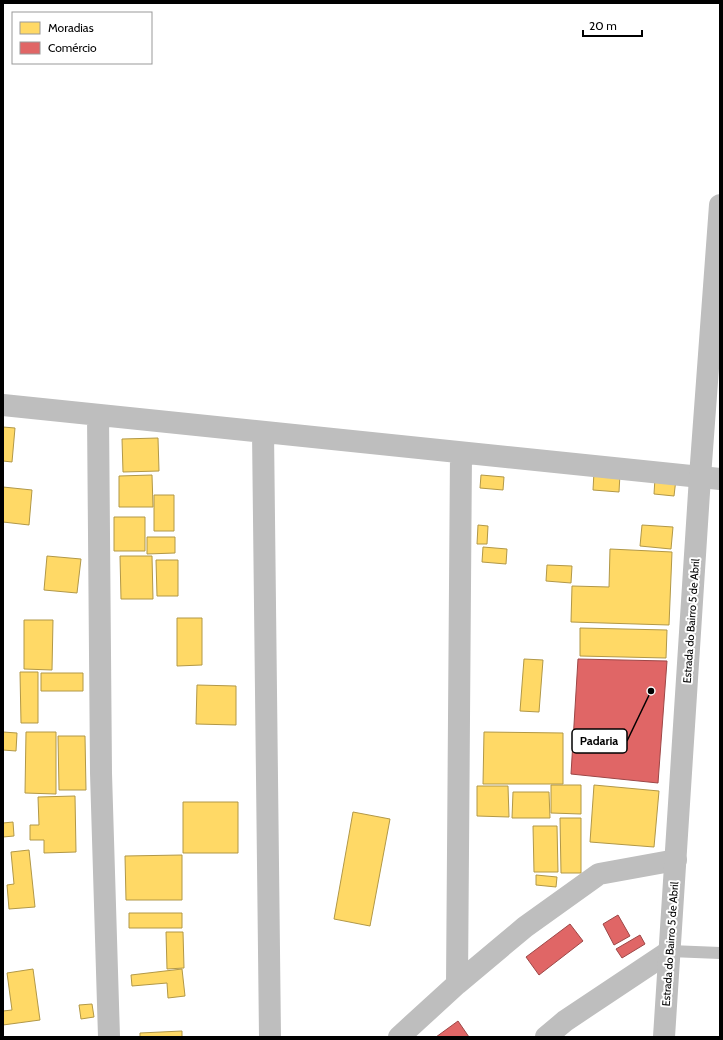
<svg xmlns="http://www.w3.org/2000/svg" width="723" height="1040" font-family="Cabin,sans-serif">
	<style>
		.homes { fill: #ffd966; stroke: #b29847 }
		.shops { fill: #e06666; stroke: #9d4747 }
		.lines { fill: none; stroke-linecap: round; stroke-linejoin: round }
		.service { stroke: #bebebe; stroke-width: 12 }
		.minor { stroke: #bebebe; stroke-width: 22 }
		.tertiary { stroke: #bebebe; stroke-width: 22 }
		.labels { text-anchor: middle; dominant-baseline: central; stroke-width: 4; stroke-linejoin: round; paint-order: stroke }
		.street-label { font-size: 11px; fill: #000; stroke: #fff }
		.leader { fill: none; stroke: #000; stroke-width: 1.5 }
		.callout-dot { fill: #000; stroke: #fff; stroke-width: 1.5 }
		.callout { fill: #fff; stroke: #000; stroke-width: 1.5 }
		.callout-label { font-size: 12px; text-anchor: middle; font-weight: bold; fill: #000 }
	</style>
	<rect width="100%" height="100%" fill="#fff"/>
	<!-- homes -->
	<path class="homes" d="M 3,427 L 15,428 L 12,462 L 3,461 Z
		M 158,438 L 159,471 L 123,472 L 122,439 Z
		M 594,472 L 620,474 L 619,492 L 593,490 Z
		M 152,475 L 153,507 L 119,507 L 119,476 Z
		M 481,475 L 504,477 L 503,490 L 480,488 Z
		M 655,478 L 676,479 L 674,496 L 654,494 Z
		M 3,487 L 32,490 L 29,525 L 3,522 Z
		M 154,495 L 174,495 L 174,531 L 154,531 Z
		M 114,517 L 145,517 L 145,551 L 114,551 Z
		M 478,525 L 488,526 L 487,544 L 477,544 Z
		M 642,525 L 673,527 L 671,549 L 640,546 Z
		M 147,537 L 175,537 L 175,553 L 147,554 Z
		M 483,547 L 507,549 L 506,564 L 482,562 Z
		M 610,549 L 672,552 L 669,625 L 571,622 L 572,586 L 609,587 Z
		M 47,556 L 81,559 L 77,593 L 44,590 Z
		M 120,556 L 152,556 L 153,599 L 121,599 Z
		M 156,560 L 178,560 L 178,596 L 157,596 Z
		M 547,565 L 572,566 L 571,583 L 546,581 Z
		M 177,618 L 202,618 L 202,665 L 177,666 Z
		M 24,620 L 53,620 L 52,670 L 24,669 Z
		M 580,628 L 667,630 L 666,658 L 580,656 Z
		M 524,659 L 543,660 L 539,712 L 520,711 Z
		M 20,672 L 38,672 L 38,723 L 21,723 Z
		M 41,673 L 83,673 L 83,691 L 41,691 Z
		M 197,685 L 236,686 L 236,725 L 196,724 Z
		M 3,732 L 17,733 L 16,751 L 3,750 Z
		M 26,732 L 56,732 L 56,794 L 25,793 Z
		M 484,732 L 563,733 L 563,784 L 483,784 Z
		M 58,736 L 85,736 L 86,790 L 59,790 Z
		M 551,785 L 581,785 L 581,814 L 551,813 Z
		M 594,785 L 659,791 L 654,847 L 590,842 Z
		M 477,786 L 508,786 L 509,817 L 477,816 Z
		M 513,792 L 549,792 L 550,818 L 512,818 Z
		M 75,796 L 76,852 L 44,853 L 44,840 L 30,840 L 30,825 L 39,825 L 38,797 Z
		M 183,802 L 238,802 L 238,853 L 183,853 Z
		M 353,812 L 390,819 L 370,926 L 334,919 Z
		M 560,818 L 581,818 L 581,873 L 561,873 Z
		M 13,822 L 14,836 L 3,837 L 3,823 Z
		M 533,826 L 557,826 L 558,872 L 534,872 Z
		M 29,850 L 35,907 L 9,909 L 7,885 L 14,884 L 11,852 Z
		M 182,855 L 182,900 L 126,900 L 125,856 Z
		M 536,875 L 557,877 L 556,887 L 536,885 Z
		M 129,913 L 182,913 L 182,928 L 129,928 Z
		M 166,932 L 183,932 L 184,968 L 167,969 Z
		M 33,969 L 40,1020 L 3,1025 L 3,1011 L 12,1010 L 7,973 Z
		M 182,969 L 185,996 L 168,998 L 167,983 L 132,986 L 131,975 Z
		M 92,1004 L 94,1017 L 81,1019 L 79,1005 Z
		M 182,1031 L 182,1037 L 140,1037 L 140,1033 Z"/>
	<!-- shops -->
	<path class="shops" d="M 578,659 L 667,661 L 658,783 L 571,774 Z
		M 618,915 L 630,936 L 614,945 L 603,924 Z
		M 570,924 L 583,941 L 539,975 L 526,957 Z
		M 640,935 L 645,944 L 622,958 L 616,949 Z
		M 458,1021 L 469,1037 L 436,1037 Z"/>
	<g class="lines">
		<!-- service -->
		<path class="service" d="M 670,951 L 720,953"/>
		<!-- minor -->
		<path class="minor" d="M 3,405 L 720,479
			M 98,415 L 101,773 L 109,1037
			M 263,432 L 270,1037
			M 457,984 L 461,453
			M 399,1037 L 457,984 L 525,927 L 599,874 L 676,860
			M 546,1037 L 565,1021 L 670,951"/>
		<!-- tertiary -->
		<path class="tertiary" d="M 664,1037 L 700,477 L 720,205"/>
	</g>
	<g class="labels">
		<!-- street labels -->
		<g class="street-label">
			<text transform="translate(691 621) rotate(-86)">Estrada do Bairro 5 de Abril</text>
			<text transform="translate(670 944) rotate(-86)">Estrada do Bairro 5 de Abril</text>
		</g>
	</g>
	<!-- callouts -->
	<path class="leader" d="M651 691L627 741"/>
	<circle class="callout-dot" cx="651" cy="691" r="4"/>
	<rect class="callout" x="572" y="729" width="55" height="24" rx="4"/>
	<g class="callout-label">
		<text x="599" y="745">Padaria</text>
	</g>
	<!-- border -->
	<rect width="723" height="1040" fill="none" stroke="#000000" stroke-width="8"/>
	<!-- legend -->
	<rect x="12" y="12" width="140" height="52" fill="#ffffff" stroke="#999999"/>
	<rect x="20" y="22" width="20" height="12" fill="#ffd966" stroke="#999999"/>
	<text x="48" y="32" font-size="12" fill="#000000">Moradias</text>
	<rect x="20" y="42" width="20" height="12" fill="#e06666" stroke="#999999"/>
	<text x="48" y="52" font-size="12" fill="#000000">Comércio</text>
	<!-- scale -->
	<path d="M583 30v6h59v-6" fill="none" stroke="#000000" stroke-width="2"/>
	<text x="589" y="30" font-size="12" fill="#000000" stroke="#ffffff" stroke-width="3" paint-order="stroke">20 m</text>
</svg>
